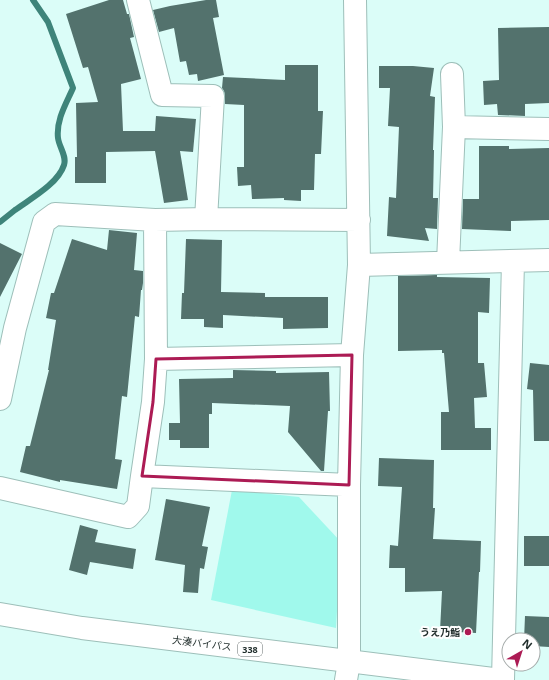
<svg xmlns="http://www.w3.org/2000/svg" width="549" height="680" font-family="'Noto Sans','Noto Sans JP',sans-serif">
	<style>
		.green { fill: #a0f9ec }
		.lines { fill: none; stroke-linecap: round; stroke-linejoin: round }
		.stream { stroke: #3e847a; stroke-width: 6 }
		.building { fill: #53726d }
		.minor-casing { stroke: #9dbfb9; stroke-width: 24 }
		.major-casing { stroke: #9dbfb9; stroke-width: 24 }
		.highway-casing { stroke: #9dbfb9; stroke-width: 24 }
		.minor { stroke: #fff; stroke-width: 22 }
		.major { stroke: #fff; stroke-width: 22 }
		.highway { stroke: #fff; stroke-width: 22 }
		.marked { fill: none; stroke: #ac1b54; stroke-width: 3; stroke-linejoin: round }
		.poi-dot { fill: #ac1b54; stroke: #fff; stroke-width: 1.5 }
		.labels { text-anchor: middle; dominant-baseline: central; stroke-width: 4; stroke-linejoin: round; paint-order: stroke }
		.shield { fill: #fff; stroke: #626b6a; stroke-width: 1 }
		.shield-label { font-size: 9px; font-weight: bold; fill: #1f2c2a }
		.poi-label { font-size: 10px; font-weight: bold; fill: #1f2c2a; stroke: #fff; text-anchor: end }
		.street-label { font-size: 10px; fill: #1f2c2a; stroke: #fff }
	</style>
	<rect width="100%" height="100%" fill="#dbfdf8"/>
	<!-- green -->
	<path class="green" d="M 232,490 L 299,497 L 341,542 L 336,628 L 211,600 Z"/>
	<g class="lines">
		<!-- stream -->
		<path class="stream" d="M 0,222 C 5,218 10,214 15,210 C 30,199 58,184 64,165 C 67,156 59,147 58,138 C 56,120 66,104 73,88 L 48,22 L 33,0"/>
	</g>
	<!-- building -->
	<path class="building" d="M 109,0 L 123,0 L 127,14 L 129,14 L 134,37 L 130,38 L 141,79 L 121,84 L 123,131 L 155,131 L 156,116 L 196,119 L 193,152 L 180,151 L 188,200 L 164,203 L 155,151 L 106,152 L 106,183 L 75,183 L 75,157 L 77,157 L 76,103 L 98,102 L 88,67 L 83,68 L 66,14 Z
		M 206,0 L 216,0 L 219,17 L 213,18 L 224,75 L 198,81 L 197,74 L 189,75 L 186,61 L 180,62 L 174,28 L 159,32 L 153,10 L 170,6 Z
		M 549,27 L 549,103 L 525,104 L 525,116 L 498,115 L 497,104 L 484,105 L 483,81 L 499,80 L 498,28 Z
		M 285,65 L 318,65 L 318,111 L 323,111 L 321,154 L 315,154 L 314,190 L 301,190 L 301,201 L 284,200 L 284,198 L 252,199 L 251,185 L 238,186 L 237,167 L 244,167 L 244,105 L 225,104 L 225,96 L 224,91 L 222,88 L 223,77 L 285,80 Z
		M 379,66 L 413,66 L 434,68 L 430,96 L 435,97 L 433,150 L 434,150 L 433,198 L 438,198 L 437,229 L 425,228 L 429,241 L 387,236 L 389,197 L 396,198 L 399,127 L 388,126 L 390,88 L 379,88 Z
		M 479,146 L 509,146 L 509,149 L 549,148 L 549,220 L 511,221 L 511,231 L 462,229 L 463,199 L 479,199 Z
		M 109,230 L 137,233 L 134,270 L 143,271 L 143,283 L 142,290 L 141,290 L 139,317 L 135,316 L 127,397 L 122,396 L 115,459 L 122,460 L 117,489 L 60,480 L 60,482 L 20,472 L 26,446 L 30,446 L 49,370 L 48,370 L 56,320 L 46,318 L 51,293 L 54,293 L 72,239 L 107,250 Z
		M 186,239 L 222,240 L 221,292 L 265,293 L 265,297 L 328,297 L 328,328 L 283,329 L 283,318 L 223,315 L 223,328 L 204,327 L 204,319 L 181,319 L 182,293 L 184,293 Z
		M 0,243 L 22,254 L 0,297 Z
		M 437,275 L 437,277 L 490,278 L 489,313 L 478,312 L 478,363 L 484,363 L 487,397 L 474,398 L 475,428 L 491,428 L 491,450 L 441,450 L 441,412 L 449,412 L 444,353 L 442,353 L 442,350 L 398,351 L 398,276 Z
		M 530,363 L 549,365 L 549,441 L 534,441 L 533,390 L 527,389 Z
		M 233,370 L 276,371 L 276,373 L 329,372 L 330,411 L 328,411 L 324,471 L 321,471 L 288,432 L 290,406 L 212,403 L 212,414 L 209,414 L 209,448 L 180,448 L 180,440 L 169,440 L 169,423 L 180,423 L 179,379 L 233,378 Z
		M 379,458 L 434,460 L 433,508 L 435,508 L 433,539 L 481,541 L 480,572 L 479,572 L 476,633 L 440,631 L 442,591 L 405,592 L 405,568 L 389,568 L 390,545 L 398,546 L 402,487 L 378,486 Z
		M 166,499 L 210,507 L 202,546 L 208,547 L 204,569 L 200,568 L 198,593 L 183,592 L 185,565 L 155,560 Z
		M 80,525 L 98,530 L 95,542 L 136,549 L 133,569 L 90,562 L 87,575 L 69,570 Z
		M 524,536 L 549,536 L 549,566 L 524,566 Z
		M 525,616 L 549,617 L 549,647 L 533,646 L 533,640 L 524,640 Z"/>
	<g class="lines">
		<!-- minor casing -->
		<g class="minor-casing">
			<path id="minor" d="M 138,0 L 162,95 L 213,96 L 206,219
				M 454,127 L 549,129
				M 448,262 L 454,127 L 452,74
				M 359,265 L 549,260
				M 156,359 L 352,355
				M 0,399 L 15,328 L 44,222 L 55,214 L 155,220 L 206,219 L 359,220
				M 142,476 L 153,402 L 156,359 L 155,220
				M 0,488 L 128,517 L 138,506 L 142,476 L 349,485
				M 349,662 L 349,485 L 352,355 L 359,265 L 355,0
				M 503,680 L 513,261"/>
		</g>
		<!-- major casing -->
		<g class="major-casing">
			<path id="major" d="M 346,680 L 349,662"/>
		</g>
		<!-- highway casing -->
		<g class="highway-casing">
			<path id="highway" d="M 0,614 L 82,628 L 501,680"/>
		</g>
		<!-- minor -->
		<use href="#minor" class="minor"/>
		<!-- major -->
		<use href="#major" class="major"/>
		<!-- highway -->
		<use href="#highway" class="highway"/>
	</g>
	<!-- marked area -->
	<path class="marked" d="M 352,355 L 349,485 L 142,476 L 153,402 L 156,359 Z"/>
	<!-- markers -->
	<circle class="poi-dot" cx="468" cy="632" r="4"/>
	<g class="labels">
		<!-- shield labels -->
		<rect class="shield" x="238" y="642" width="24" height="14" rx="3"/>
		<g class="shield-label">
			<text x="250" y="649">338</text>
		</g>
		<!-- poi labels -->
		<g class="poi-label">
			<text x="460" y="632">うえ乃鮨</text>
		</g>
		<!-- street labels -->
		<g class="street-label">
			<text transform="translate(202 643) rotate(7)">大湊バイパス</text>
		</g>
	</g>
	<!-- north arrow -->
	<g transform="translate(521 652) rotate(39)"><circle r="19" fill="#ffffff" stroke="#a5abaa"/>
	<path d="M0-3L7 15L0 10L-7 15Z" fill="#ac1b54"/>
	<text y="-6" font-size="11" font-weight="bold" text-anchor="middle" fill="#1f2c2a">N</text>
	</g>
</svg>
